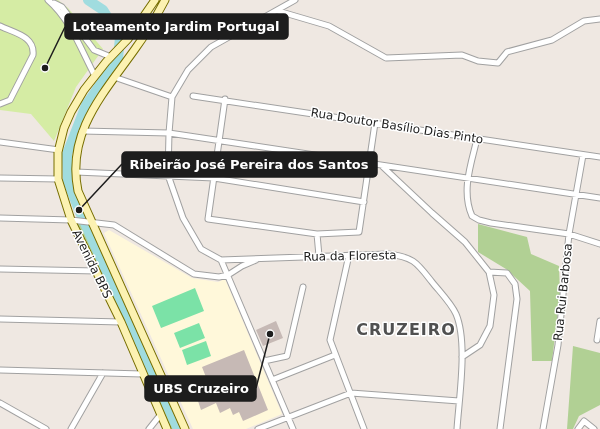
<svg xmlns="http://www.w3.org/2000/svg" width="600" height="429" font-family="'DejaVu Sans',sans-serif">
	<style>
		.education { fill: #fff8da }
		.grass { fill: #d5eca4 }
		.forest { fill: #b1d094 }
		.pitch { fill: #7be2a7 }
		.lines { fill: none; stroke-linecap: round; stroke-linejoin: round }
		.river { stroke: #a0dcdf; stroke-width: 10 }
		.building { fill: #c6b9b5 }
		.minor-casing { stroke: #a1a1a1; stroke-width: 7 }
		.secondary-casing { stroke: #776e00; stroke-width: 9 }
		.minor { stroke: #fff; stroke-width: 5 }
		.secondary { stroke: #fcf2b2; stroke-width: 7 }
		.labels { text-anchor: middle; dominant-baseline: central; stroke-width: 3; stroke-linejoin: round; paint-order: stroke }
		.street-label { font-size: 12px; fill: #1d1d1d; stroke: #fff }
		.district-label { font-size: 16px; font-weight: bold; letter-spacing: 1px; fill: #505050; stroke: #fff }
		.leader { fill: none; stroke: #1d1d1d; stroke-width: 1.5 }
		.callout-dot { fill: #1d1d1d; stroke: #fff; stroke-width: 1.5 }
		.callout { fill: #1d1d1d; stroke: #1d1d1d; stroke-width: 1.5 }
		.callout-label { font-size: 13px; text-anchor: middle; font-weight: bold; fill: #fff }
	</style>
	<rect width="100%" height="100%" fill="#efe8e2"/>
	<!-- education -->
	<path class="education" d="M 109,230 L 192,278 L 218,282 L 225,279 L 282,414 L 246,429 L 193,429 L 104,233 Z"/>
	<!-- grass -->
	<path class="grass" d="M 0,0 L 58,0 L 68,8 L 103,49 L 76,87 L 54,141 L 31,114 L 0,110 Z"/>
	<!-- forest -->
	<path class="forest" d="M 76,223 L 92,226 L 182,429 L 169,429 Z
		M 478,224 L 527,237 L 531,254 L 559,266 L 560,294 L 552,361 L 532,361 L 530,291 L 506,269 L 478,252 Z
		M 573,346 L 600,353 L 600,405 L 579,416 L 573,429 L 567,429 Z"/>
	<!-- pitch -->
	<path class="pitch" d="M 195,288 L 204,311 L 161,328 L 152,306 Z
		M 199,323 L 205,338 L 180,348 L 174,333 Z
		M 206,341 L 211,356 L 187,365 L 182,350 Z"/>
	<g class="lines">
		<!-- river -->
		<path class="river" d="M 88,0 L 103,10 L 120,37 L 118,59 L 86,105 L 67,154 L 68,182 L 79,210 L 178,429"/>
	</g>
	<!-- building -->
	<path class="building" d="M 276,321 L 283,338 L 263,346 L 256,330 Z
		M 244,350 L 268,410 L 243,421 L 239,412 L 233,415 L 230,408 L 220,413 L 216,403 L 201,410 L 198,401 L 213,395 L 202,367 Z"/>
	<g class="lines">
		<!-- minor casing -->
		<g class="minor-casing">
			<path id="minor" d="M 48,0 C 71,20 81,50 95,76
				M 295,0 L 211,47 L 188,70 L 172,97 L 169,133 L 168,175 L 183,218 L 201,249 L 221,260 L 388,254 C 414,257 417,263 432,282 C 440,292 451,303 456,314 C 468,342 459,398 457,429
				M 54,3 L 62,7 L 94,50 L 111,57
				M 278,11 L 329,26 L 386,58 L 462,55 L 478,61 L 498,63 L 507,52 L 552,40 L 584,21 L 600,19
				M 0,26 C 14,33 35,36 33,55 L 10,100 L 0,104
				M 114,77 L 172,97
				M 193,96 L 600,157
				M 225,99 L 208,219 L 317,234 L 359,232 L 375,123
				M 82,131 L 169,133 L 600,198
				M 477,139 C 471,164 461,191 472,216 L 479,220 L 491,223 L 569,234 L 600,244
				M 0,142 L 59,150
				M 382,166 L 432,213 L 465,242 L 489,272 L 494,295 L 490,326 L 480,345 L 462,357
				M 76,172 L 214,178 L 364,202
				M 0,178 L 58,179
				M 0,218 L 71,220 L 114,225 L 194,274 L 219,277 L 228,275 L 242,266 L 256,260
				M 317,234 L 319,256
				M 349,255 L 330,340 L 364,429
				M 221,260 L 293,429
				M 0,269 L 97,271
				M 489,272 L 507,273 L 515,284 L 517,299 L 500,429
				M 0,319 L 121,322
				M 597,340 L 600,321
				M 264,361 L 287,356 L 303,287
				M 0,370 L 142,374
				M 272,380 L 335,355
				M 0,403 L 46,429
				M 71,429 L 103,373
				M 149,429 L 161,414
				M 258,429 L 351,393 L 459,401
				M 543,429 L 558,345 L 569,234 L 583,155
				M 578,429 L 584,421 L 594,429"/>
		</g>
		<!-- secondary casing -->
		<g class="secondary-casing">
			<path id="secondary" d="M 155,0 L 128,39 L 106,62 L 84,90 L 71,112 L 64,128 L 58,152 L 58,179 L 71,220 L 121,322 L 167,429
				M 165,0 C 156,17 146,34 135,49 C 104,93 66,132 78,191 L 185,429"/>
		</g>
		<!-- minor -->
		<use href="#minor" class="minor"/>
		<!-- secondary -->
		<use href="#secondary" class="secondary"/>
	</g>
	<g class="labels">
		<!-- street labels -->
		<g class="street-label">
			<text transform="translate(397 126) rotate(9)">Rua Doutor Basílio Dias Pinto</text>
			<text transform="translate(350 256) rotate(-1)">Rua da Floresta</text>
			<text transform="translate(92 264) rotate(64)">Avenida BPS</text>
			<text transform="translate(563 292) rotate(-84)">Rua Rui Barbosa</text>
		</g>
		<!-- district labels -->
		<g class="district-label">
			<text x="406" y="329">CRUZEIRO</text>
		</g>
	</g>
	<!-- callouts -->
	<path class="leader" d="M45 68L65 27M79 210L122 164M270 334L256 388"/>
	<g class="callout-dot">
		<circle cx="45" cy="68" r="4"/>
		<circle cx="79" cy="210" r="4"/>
		<circle cx="270" cy="334" r="4"/>
	</g>
	<g class="callout">
		<rect x="65" y="14" width="223" height="25" rx="4"/>
		<rect x="122" y="152" width="255" height="25" rx="4"/>
		<rect x="145" y="376" width="111" height="25" rx="4"/>
	</g>
	<g class="callout-label">
		<text x="176" y="31">Loteamento Jardim Portugal</text>
		<text x="249" y="169">Ribeirão José Pereira dos Santos</text>
		<text x="201" y="393">UBS Cruzeiro</text>
	</g>
</svg>
